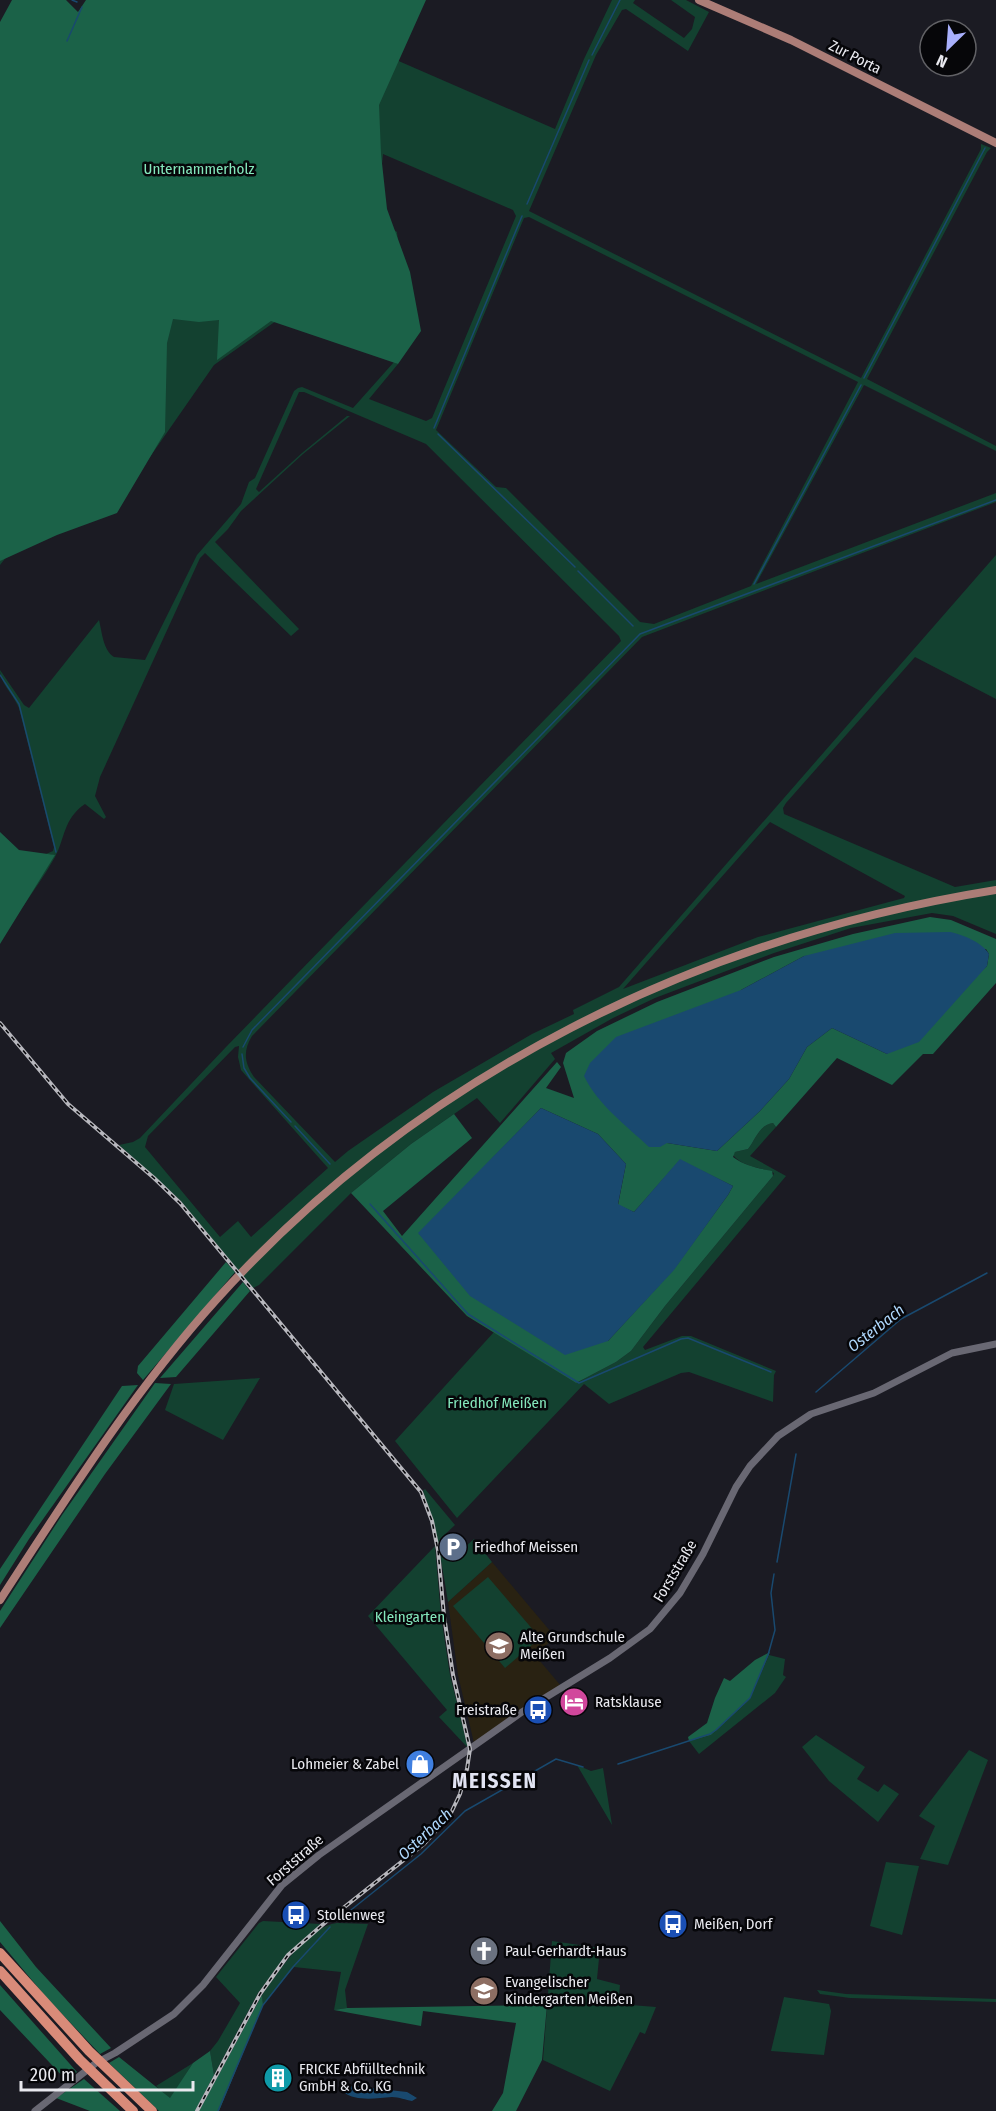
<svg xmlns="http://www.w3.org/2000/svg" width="996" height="2111" font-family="'Fira Sans Condensed',sans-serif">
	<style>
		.education { fill: #292212 }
		.green { fill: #134130; fill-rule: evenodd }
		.forest { fill: #1b6248; fill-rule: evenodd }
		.water { fill: #19496f }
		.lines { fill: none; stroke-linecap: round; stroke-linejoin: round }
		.stream { stroke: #19496f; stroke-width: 1.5 }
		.minor { stroke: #696873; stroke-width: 7 }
		.major { stroke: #ac7d77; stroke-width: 8 }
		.highway { stroke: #d98b79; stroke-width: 10 }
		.rail-casing { stroke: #b7b7bd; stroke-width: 4 }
		.rail { stroke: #060609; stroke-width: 1.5; stroke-dasharray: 4.5; stroke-linecap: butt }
		.labels { text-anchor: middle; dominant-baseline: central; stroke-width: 5; stroke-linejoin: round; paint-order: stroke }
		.street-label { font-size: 15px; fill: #e9e9ef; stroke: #060609 }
		.park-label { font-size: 15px; fill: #84e7bc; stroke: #060609 }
		.poi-label { font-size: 15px; fill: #e9e9ef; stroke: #060609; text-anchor: start }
		.water-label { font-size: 16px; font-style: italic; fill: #afd8fd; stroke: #060609 }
		.district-label { font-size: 21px; font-weight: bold; letter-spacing: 1.5px; fill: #e1e3f2; stroke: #060609 }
	</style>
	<rect width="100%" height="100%" fill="#1b1b23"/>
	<!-- education -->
	<path class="education" d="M 492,1562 L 556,1638 L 534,1654 L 561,1686 L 474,1743 L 458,1675 L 448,1602 Z"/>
	<!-- green -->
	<path class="green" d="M 612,0 L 635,0 L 633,3 L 684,38 L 692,29 L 695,17 L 671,0 L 686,0 L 709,12 L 688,51 L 626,9 L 622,10 L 596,55 L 529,211 L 861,378 L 981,149 L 981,144 L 991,148 L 987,152 L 867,379 L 996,446 L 996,451 L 864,385 L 756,584 L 996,493 L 996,502 L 642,637 L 252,1036 C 243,1051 244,1062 254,1077 L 335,1162 L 348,1151 L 433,1092 L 532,1034 L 574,1014 L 573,1010 L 619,987 L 996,555 L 996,699 L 915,657 L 786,803 L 783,808 L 784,814 L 955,887 L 996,880 L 996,934 L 953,916 L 932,913 L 851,928 L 774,953 L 655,998 L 613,1018 L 551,1053 L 555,1059 L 500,1123 L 477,1098 L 411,1144 L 351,1193 L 259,1285 L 253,1288 L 179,1199 L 119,1145 L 133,1142 L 140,1138 L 226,1047 L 621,641 L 619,636 L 426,444 L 304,392 L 299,392 L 256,489 L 259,492 L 302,453 L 347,416 L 350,416 L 303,454 L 241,511 L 228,529 L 215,542 L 299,629 L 291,636 L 205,553 L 200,558 L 100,777 L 95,796 L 106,817 L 104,819 L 85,804 C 63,819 65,839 55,857 C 45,875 33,891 22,908 L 33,865 L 53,855 L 46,854 L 53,851 L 54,847 L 19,708 C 14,695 0,683 0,670 L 24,705 L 29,708 L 99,620 C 102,632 103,650 114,657 L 145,660 L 197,555 L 241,504 L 249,482 L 255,478 L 294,391 L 298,388 L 302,387 L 353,408 L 394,362 L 398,364 L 369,399 L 426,421 L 432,418 L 516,216 L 513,210 L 383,154 C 382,166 378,203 381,213 C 383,220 391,229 397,232 L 398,242 L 276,321 L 214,365 L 113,510 L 22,537 L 0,565 L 0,143 L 394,59 L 555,129 L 584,59 ZM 529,217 L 858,382 L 751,586 L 654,624 L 640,622 L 506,488 L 496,487 L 436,430 L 524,218 ZM 770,822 L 905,896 L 904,898 L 758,937 L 623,989 ZM 239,1046 L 238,1057 L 241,1070 L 328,1168 L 251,1237 L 238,1221 L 220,1237 L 145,1147 L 148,1136 L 235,1047 Z
		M 773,1123 L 776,1127 L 750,1156 L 786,1176 L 643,1347 L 645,1350 L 682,1336 L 691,1336 L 776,1371 L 774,1375 L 773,1402 L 689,1372 L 681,1373 L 609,1404 L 584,1384 L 457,1518 L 395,1441 L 494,1332 L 576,1383 L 616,1362 L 631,1351 L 665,1306 L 773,1176 L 774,1173 C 761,1167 742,1167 733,1155 L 735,1152 L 748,1149 C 756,1139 759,1125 773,1123 Z
		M 260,1378 L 223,1440 L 165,1410 L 174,1384 Z
		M 425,1489 L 455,1525 L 440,1539 L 444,1554 L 450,1560 L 474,1539 L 492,1562 L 448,1602 C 442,1564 436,1528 423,1491 Z
		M 435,1546 L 441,1616 L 450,1675 L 468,1748 L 439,1717 L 447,1710 L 368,1616 Z
		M 488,1577 L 540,1638 L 505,1668 L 453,1606 Z
		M 769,1655 L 785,1659 L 783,1675 L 786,1677 L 775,1693 L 699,1754 L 689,1741 L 711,1735 L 749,1700 Z
		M 816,1735 L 865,1767 L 857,1779 L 878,1792 L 884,1784 L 899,1794 L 878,1822 L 829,1781 L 802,1747 Z
		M 969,1750 L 988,1760 L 948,1865 L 920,1859 L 935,1826 L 919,1816 Z
		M 577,1765 L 591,1771 L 603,1768 L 612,1825 Z
		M 886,1862 L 919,1866 L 902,1935 L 870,1926 Z
		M 263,1921 L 321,1924 L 287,1954 L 258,1993 L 214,2075 L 210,2051 L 218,2041 L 240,2003 L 216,1977 L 259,1923 Z
		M 337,1923 L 368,1924 L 345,1990 L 347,2008 L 334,2010 L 341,1972 L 294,1967 L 263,2005 L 262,1995 C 278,1972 308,1926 337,1923 Z
		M 552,1941 L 600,1948 L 597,1979 L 620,1985 L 618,2004 L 656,2007 L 645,2034 L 640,2032 L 610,2091 L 543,2060 Z
		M 817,1990 L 846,1994 L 996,1999 L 996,2002 L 850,1998 L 820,1994 Z
		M 784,1997 L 829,2004 L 831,2011 L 824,2055 L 771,2051 Z
		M 193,2063 L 170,2099 L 156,2086 Z"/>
	<!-- forest -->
	<path class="forest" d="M 12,0 L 66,0 L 78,12 L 86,0 L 426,0 L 379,105 L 381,154 L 387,209 L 410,272 L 421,331 L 398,364 L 271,321 L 217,360 L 219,320 L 199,322 L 173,319 L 167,343 L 165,432 L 117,513 L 57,535 L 0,561 L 0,22 Z
		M 0,832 L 19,850 L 55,855 L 0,944 Z
		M 930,917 L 951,920 L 996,939 L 996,983 L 933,1054 L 923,1054 L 892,1085 L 837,1058 L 776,1127 L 773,1123 C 759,1125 756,1139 748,1149 L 735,1152 L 733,1157 C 745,1166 758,1168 772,1171 L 773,1176 L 665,1306 L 631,1351 L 616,1362 L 576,1383 L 467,1316 L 351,1193 L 411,1144 L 454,1114 L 472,1138 L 383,1211 L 402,1236 L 557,1062 L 561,1067 L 546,1088 L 574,1098 L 563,1063 L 566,1053 L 597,1031 L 657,1002 L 774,957 L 853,934 ZM 986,949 L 989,954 L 987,966 L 887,1054 L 832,1028 L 807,1047 L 789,1079 L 760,1111 L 717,1151 L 667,1143 L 741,990 L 804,956 ZM 541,1108 L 598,1134 L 626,1164 L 618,1205 L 634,1212 L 680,1160 L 733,1186 L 728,1195 L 674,1269 L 608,1341 L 419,1234 Z
		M 226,1262 L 235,1272 L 143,1380 L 137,1373 L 138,1366 Z
		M 243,1282 L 250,1291 L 176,1377 L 160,1378 Z
		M 155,1383 L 171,1384 L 105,1474 L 0,1628 L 0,1611 L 7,1600 L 62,1515 Z
		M 138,1385 L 29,1539 L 0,1585 L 0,1569 L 122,1386 Z
		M 770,1652 L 749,1700 L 711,1735 L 689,1741 L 688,1737 L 707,1723 L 715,1698 L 724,1678 L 730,1681 L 755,1660 Z
		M 0,1921 L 36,1967 L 111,2048 L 100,2054 L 46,1997 L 0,1942 Z
		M 0,1985 L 77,2072 L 66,2080 L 0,2010 Z
		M 262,1995 L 263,2005 L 219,2111 L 199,2111 Z
		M 547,2005 L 542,2060 L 516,2111 L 492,2111 L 503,2093 L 516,2023 L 423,2011 L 421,2026 L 334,2010 L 347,2008 Z
		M 210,2051 L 214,2075 L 195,2111 L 159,2111 L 109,2063 L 119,2057 L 170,2098 L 193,2063 Z
		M 84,2079 L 120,2111 L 90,2111 L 56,2098 Z"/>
	<!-- water -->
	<path class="water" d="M 950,932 C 963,935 982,942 989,954 L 987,966 L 919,1042 L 887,1054 L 832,1028 L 807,1047 L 789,1079 L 760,1111 L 717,1151 L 667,1143 L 660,1147 L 649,1147 C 627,1126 598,1105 584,1076 L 590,1063 L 616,1037 L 741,990 L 804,956 L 895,933 Z
		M 541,1108 L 598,1134 L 626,1164 L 618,1204 L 634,1212 L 680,1159 L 733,1186 L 728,1195 L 674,1270 L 608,1341 L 565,1355 L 470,1296 L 418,1233 Z
		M 344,2085 L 407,2092 L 417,2098 L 412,2101 C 406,2100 399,2097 392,2097 C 376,2098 357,2102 343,2092 Z"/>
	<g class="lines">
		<!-- stream -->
		<path class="stream" d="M 72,0 L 77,2
			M 67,41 L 82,7
			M 592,55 L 620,0
			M 527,204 L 589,60
			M 864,378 L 985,148
			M 434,428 L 522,216
			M 438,434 L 575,567
			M 578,571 L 633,626
			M 754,584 L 861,385
			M 0,675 L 19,704 L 56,852
			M 243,1047 L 252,1030 L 640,634 L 996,500
			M 242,1054 L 244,1068 L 250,1078 L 291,1122
			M 295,1126 L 330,1164
			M 370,1204 L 468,1314 L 579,1383 L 681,1339 L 688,1338 L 771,1372
			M 816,1392 L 901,1319 L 987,1273
			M 777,1562 L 796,1454
			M 618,1764 L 710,1734 L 716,1730 L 750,1698 L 768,1655 L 775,1630 L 771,1593 L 774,1574
			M 351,1910 L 421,1854 L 465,1811 L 556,1759 L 583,1767
			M 218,2111 L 263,2005 L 293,1967 L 330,1927"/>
		<!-- minor -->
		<path class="minor" d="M 35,2111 L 96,2063 L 115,2053 L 174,2014 L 203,1985 L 282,1885 L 319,1855 L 522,1712 L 610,1658 L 650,1629 L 680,1593 L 703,1554 L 736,1487 L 750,1466 L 778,1436 L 811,1414 L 874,1393 L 952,1353 L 996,1344"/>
		<!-- major -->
		<path class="major" d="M 699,0 L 791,40 L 996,143
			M 0,1600 C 67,1497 133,1392 216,1300 C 420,1074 697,938 996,890"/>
		<!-- highway -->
		<path class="highway" d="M 0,1953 L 89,2051 L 152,2111
			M 0,1971 L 80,2060 L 133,2111"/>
		<!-- rail casing -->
		<g class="rail-casing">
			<path id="rail" d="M 0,1023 L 68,1104 L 154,1178 L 180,1203 L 421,1492 L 432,1521 L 438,1550 L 444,1616 L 453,1675 L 470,1749 L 467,1769 L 460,1794 L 450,1815 L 424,1844 L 328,1920 L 288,1955 L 260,1994 L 197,2111"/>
		</g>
		<!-- rail -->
		<use href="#rail" class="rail"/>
	</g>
	<!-- icons -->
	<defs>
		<g id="parking-disc" transform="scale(1.5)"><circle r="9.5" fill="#5c6f8a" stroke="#060609"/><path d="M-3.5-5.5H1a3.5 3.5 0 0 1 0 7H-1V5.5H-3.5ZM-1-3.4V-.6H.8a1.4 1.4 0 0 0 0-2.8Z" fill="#fff"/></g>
		<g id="school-disc" transform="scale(1.5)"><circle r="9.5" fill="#8d6e63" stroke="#060609"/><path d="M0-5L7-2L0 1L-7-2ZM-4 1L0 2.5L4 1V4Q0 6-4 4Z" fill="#fff"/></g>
		<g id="hotel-disc" transform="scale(1.5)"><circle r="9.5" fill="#d1479c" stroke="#060609"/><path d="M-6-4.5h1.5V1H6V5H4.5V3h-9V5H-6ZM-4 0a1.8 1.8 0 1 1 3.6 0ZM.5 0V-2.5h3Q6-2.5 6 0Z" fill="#fff"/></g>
		<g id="bus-disc" transform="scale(1.5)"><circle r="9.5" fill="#1a4fb4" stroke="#060609"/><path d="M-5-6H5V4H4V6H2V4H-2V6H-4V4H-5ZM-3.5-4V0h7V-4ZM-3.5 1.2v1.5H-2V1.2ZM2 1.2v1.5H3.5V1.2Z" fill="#fff"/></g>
		<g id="shop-disc" transform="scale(1.5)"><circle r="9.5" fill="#3f7fe0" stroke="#060609"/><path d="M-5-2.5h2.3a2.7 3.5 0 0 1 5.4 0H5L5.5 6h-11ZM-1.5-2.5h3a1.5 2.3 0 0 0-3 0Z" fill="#fff"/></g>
		<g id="church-disc" transform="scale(1.5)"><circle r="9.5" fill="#6b7280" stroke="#060609"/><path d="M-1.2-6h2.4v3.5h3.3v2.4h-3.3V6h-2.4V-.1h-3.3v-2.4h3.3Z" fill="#fff"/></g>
		<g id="building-disc" transform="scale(1.5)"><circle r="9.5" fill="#0f9aa8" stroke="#060609"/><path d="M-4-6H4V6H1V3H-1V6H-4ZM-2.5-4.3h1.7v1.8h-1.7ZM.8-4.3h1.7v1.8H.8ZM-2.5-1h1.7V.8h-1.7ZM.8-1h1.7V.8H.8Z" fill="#fff"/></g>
	</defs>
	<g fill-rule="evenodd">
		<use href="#parking-disc" x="453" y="1547"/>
		<use href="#school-disc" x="499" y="1646"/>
		<use href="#hotel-disc" x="574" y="1702"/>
		<use href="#bus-disc" x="538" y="1710"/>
		<use href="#shop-disc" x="420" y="1764"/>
		<use href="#bus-disc" x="296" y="1915"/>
		<use href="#bus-disc" x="673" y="1924"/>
		<use href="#church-disc" x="484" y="1951"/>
		<use href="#school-disc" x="484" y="1991"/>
		<use href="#building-disc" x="278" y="2078"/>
	</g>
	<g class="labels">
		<!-- street labels -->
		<g class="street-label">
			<text transform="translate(855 57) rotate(27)">Zur Porta</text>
			<text transform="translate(675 1571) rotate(-59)">Forststraße</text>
			<text transform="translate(295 1860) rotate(-41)">Forststraße</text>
		</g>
		<!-- park labels -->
		<g class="park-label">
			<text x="199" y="169">Unternammerholz</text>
			<text x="497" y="1403">Friedhof Meißen</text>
			<text x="410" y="1617">Kleingarten</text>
		</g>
		<!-- poi labels -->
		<g class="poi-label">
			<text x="474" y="1547">Friedhof Meissen</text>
			<text x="520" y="1637">Alte Grundschule<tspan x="520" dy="17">Meißen</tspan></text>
			<text x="595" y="1702">Ratsklause</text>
			<text x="517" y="1710" text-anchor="end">Freistraße</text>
			<text x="399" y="1764" text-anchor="end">Lohmeier &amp; Zabel</text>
			<text x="317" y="1915">Stollenweg</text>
			<text x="694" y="1924">Meißen, Dorf</text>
			<text x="505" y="1951">Paul-Gerhardt-Haus</text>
			<text x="505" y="1982">Evangelischer<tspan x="505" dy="17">Kindergarten Meißen</tspan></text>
			<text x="299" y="2069">FRICKE Abfülltechnik<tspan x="299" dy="17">GmbH &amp; Co. KG</tspan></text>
		</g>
		<!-- water labels -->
		<g class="water-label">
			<text transform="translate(876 1328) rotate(-38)">Osterbach</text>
			<text transform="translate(425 1834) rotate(-43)">Osterbach</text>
		</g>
		<!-- district labels -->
		<g class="district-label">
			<text x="495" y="1781">MEISSEN</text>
		</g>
	</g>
	<!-- north arrow -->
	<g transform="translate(948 48) rotate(205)"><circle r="28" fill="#060609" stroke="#616165" stroke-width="1.5"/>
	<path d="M0-4.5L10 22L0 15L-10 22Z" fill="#a9b0fc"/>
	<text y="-9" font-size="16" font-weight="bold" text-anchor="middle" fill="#e9e9ef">N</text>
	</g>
	<!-- scale -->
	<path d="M21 2081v9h172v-9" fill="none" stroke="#e9e9ef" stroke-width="3"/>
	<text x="30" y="2081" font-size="18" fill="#e9e9ef" stroke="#060609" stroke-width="4.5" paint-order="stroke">200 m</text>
</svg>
